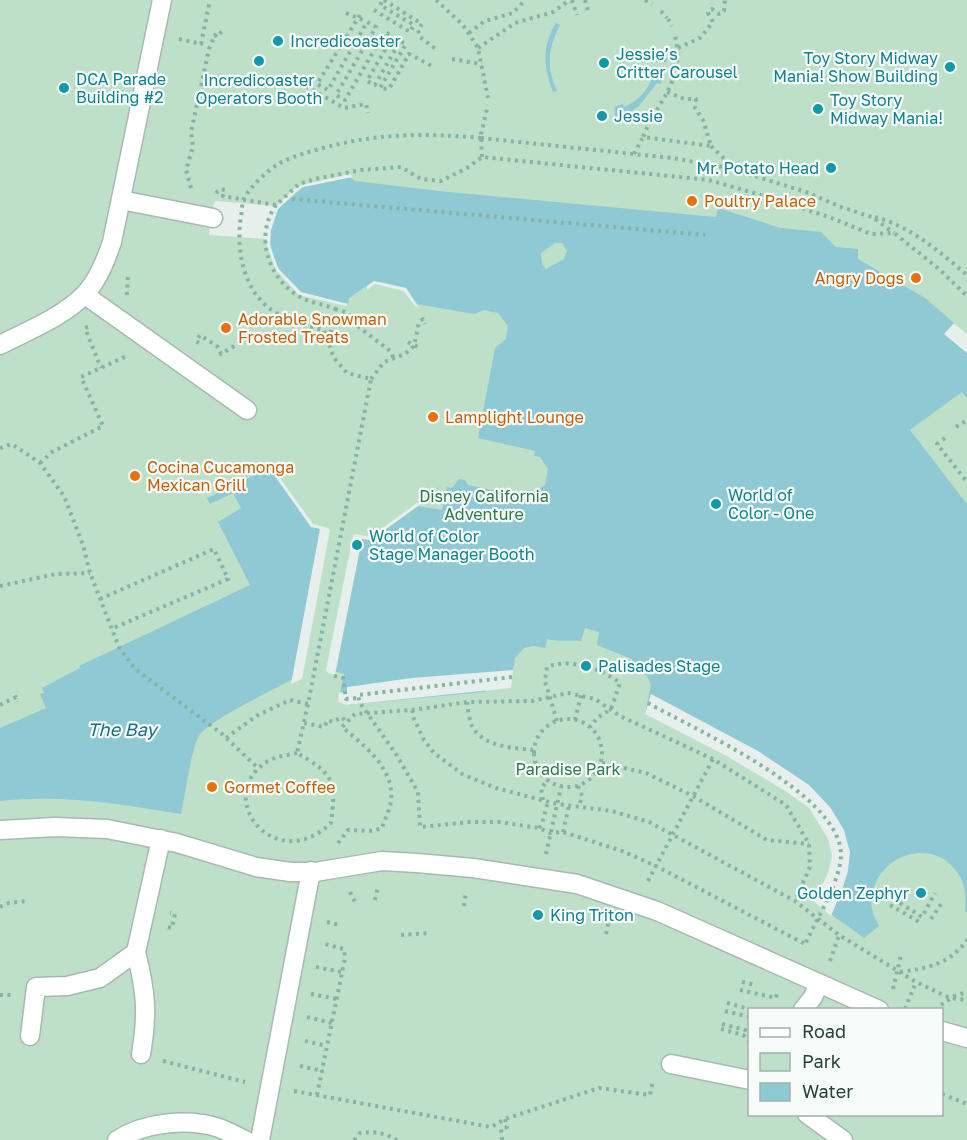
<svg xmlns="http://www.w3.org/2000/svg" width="967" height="1140" font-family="'Golos Text',sans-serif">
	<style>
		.green { fill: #bfe0c8; fill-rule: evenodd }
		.water { fill: #8ec9d4; fill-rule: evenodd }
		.pier { fill: #e6efeb }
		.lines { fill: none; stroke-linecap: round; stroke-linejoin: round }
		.minor-casing { stroke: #a8b8b2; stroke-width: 21 }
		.path { stroke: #86b3a5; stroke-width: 4; stroke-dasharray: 3 4.5; stroke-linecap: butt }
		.minor { stroke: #fff; stroke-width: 18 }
		.path-bridge { stroke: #86b3a5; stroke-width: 4; stroke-dasharray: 3 4.5; stroke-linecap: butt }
		.culture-dot { fill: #0f9aa8; stroke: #f7fbf9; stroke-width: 2 }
		.food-dot { fill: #e8710a; stroke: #f7fbf9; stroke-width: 2 }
		.labels { text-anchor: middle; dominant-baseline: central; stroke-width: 4.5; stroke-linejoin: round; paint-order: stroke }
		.culture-label { font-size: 16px; fill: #0d838f; stroke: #f7fbf9; text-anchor: start }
		.food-label { font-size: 16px; fill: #c56008; stroke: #f7fbf9; text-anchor: start }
		.park-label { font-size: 16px; fill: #2d7a4b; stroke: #f7fbf9 }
		.water-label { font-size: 18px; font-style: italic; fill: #1c6f80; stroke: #f7fbf9 }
	</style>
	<rect width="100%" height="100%" fill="#e6efeb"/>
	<!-- green -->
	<path class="green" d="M 0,0 L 967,0 L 967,1140 L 0,1140 ZM 750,1010 L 942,1010 L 942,1114 L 750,1114 Z"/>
	<!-- water -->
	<path class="water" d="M 556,23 L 560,25 C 548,48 546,67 557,91 L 553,92 C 544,68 541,47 556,23 Z
		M 654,71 L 664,73 L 661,84 L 657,83 L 639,106 L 624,116 L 625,119 L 616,120 L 614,107 L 623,104 L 624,107 C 639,101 651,87 654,71 Z
		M 350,177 L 355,181 L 439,191 L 716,217 L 718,208 L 781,228 L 821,232 L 836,247 L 858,249 L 858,259 L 925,298 L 967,334 L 967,398 L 962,392 L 910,430 L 967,504 L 967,912 L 965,912 C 966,899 966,887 959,875 C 939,841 892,849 876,882 C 872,890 870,899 872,909 C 873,915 877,921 879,926 L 864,938 L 814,902 L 827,875 L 832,856 L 828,839 L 809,808 L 785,791 L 728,757 L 645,714 L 651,685 L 647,676 L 631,667 L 632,659 L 597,645 L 599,632 L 585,628 L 581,641 C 569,640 559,642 547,639 L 545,648 L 534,646 L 524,648 L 515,658 L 513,670 L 484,692 L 346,705 L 338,702 L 344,674 L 329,670 L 356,537 L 371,540 L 418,506 L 442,510 L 447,487 L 452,488 L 459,479 L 465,480 L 468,485 L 525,497 L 527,490 L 535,491 L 545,485 L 548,469 L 540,457 L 534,456 L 535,451 L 478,438 L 495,348 L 506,339 L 508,326 L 498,313 L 484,310 L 474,314 L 417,304 L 406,288 L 374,281 L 349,298 L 348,304 C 335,301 313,298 301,293 C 283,284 269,255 270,236 L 215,204 L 278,209 L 303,187 ZM 555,243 L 562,243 L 567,251 L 564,259 L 546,269 L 542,264 L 541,253 Z
		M 266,463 L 272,463 L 272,472 L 311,526 L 327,531 L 299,679 L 291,680 C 273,690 208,721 199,736 C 191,749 185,797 181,814 C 121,804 61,794 0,801 L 0,728 L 46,708 L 40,694 L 44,693 L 42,688 L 80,668 L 79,666 L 250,585 L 218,522 L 241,508 L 233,493 L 210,504 L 207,498 L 263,471 L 261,466 Z"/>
	<!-- pier -->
	<path class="pier" d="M 350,174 L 353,177 L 303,187 L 296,192 L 278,209 L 271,230 L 270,245 L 278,268 L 301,292 L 348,304 L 346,306 L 299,295 L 276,270 L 267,246 L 267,239 L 209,235 L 211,215 L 215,201 L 277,206 L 294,189 L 302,185 Z
		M 374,281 L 406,288 L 419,308 L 415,306 L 404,291 L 375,284 L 367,290 L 367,286 Z
		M 954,323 L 967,334 L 967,353 L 944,334 Z
		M 272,463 L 275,464 L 275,471 L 313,524 L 328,528 L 330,530 L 302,679 L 291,684 L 320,529 L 311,527 L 272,472 Z
		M 417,503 L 422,503 L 371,540 L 362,539 L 335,675 L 328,673 L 326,670 L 353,536 L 356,534 L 370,537 Z
		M 513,670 L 511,688 L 346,705 L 338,702 L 339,692 L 347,693 L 347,687 L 412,678 Z
		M 651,694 L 758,751 L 809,785 L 830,807 L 844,830 L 850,852 L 848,871 L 842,890 L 831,916 L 814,902 L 827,875 L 832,856 L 828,839 L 809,808 L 785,791 L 728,757 L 645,714 Z"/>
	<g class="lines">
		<!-- minor casing -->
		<g class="minor-casing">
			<path id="minor" d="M 121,200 L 213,218
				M 85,295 L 247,410
				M 0,345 C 27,331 63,317 84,295 C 98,281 106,260 112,242 L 162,0
				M 0,830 L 55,827 L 107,829 L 177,843 L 256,867 L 290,872 L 315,872 L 382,861 L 417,863 L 473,868 L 577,884 L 657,911 L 879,1010
				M 136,952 L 161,839
				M 803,1010 L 813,997 L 819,983
				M 942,1031 L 967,1038
				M 30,1036 L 36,987 L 67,986 L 100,978 L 136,952 C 146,992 148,1013 141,1054
				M 671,1064 L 750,1080
				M 807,1114 L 843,1140
				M 117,1140 C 145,1122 188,1118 219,1128 C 228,1131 236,1136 245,1140
				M 260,1140 L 311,871"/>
		</g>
		<!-- path -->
		<path class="path" d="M 384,0 L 422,24 L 418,30 L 420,37 L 437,50
			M 436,0 L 463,25 L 478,48 L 488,98
			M 572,0 L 577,15
			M 585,0 L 588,11
			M 645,0 L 652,4
			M 374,10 L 410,32 L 414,25 L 380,5 L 383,0
			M 661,11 L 667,18
			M 346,13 L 363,20 L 364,17
			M 360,15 L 317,84 L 328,90 L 367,22 L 376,27 L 336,95 L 345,100 L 385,32 L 393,36 L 367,81 L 375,85 L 400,41 L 406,44 L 380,88 L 389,89 L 409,54 L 434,67
			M 668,19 L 672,26
			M 469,33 L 485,21 L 513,13 L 525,0
			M 179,39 L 201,44 L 210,0
			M 478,48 L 515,23 L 553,12 L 570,0
			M 678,48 L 700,38 L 713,22 L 708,13 L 712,9 L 719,14 L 724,11 L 725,0
			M 452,59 L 482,64
			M 656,60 L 677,60
			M 306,80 L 304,85 L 344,108 L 366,104 L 368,113
			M 667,92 L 684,99 L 696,99 L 695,108 L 703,120 L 711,146 L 643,137 C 658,100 686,80 675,36
			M 481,138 L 672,158 L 729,168 L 806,192 L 841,207 L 872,217 L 894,233
			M 711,146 L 736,170
			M 634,154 L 643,137
			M 482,157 L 481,134 L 488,105
			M 191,188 L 186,170 L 193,146 L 191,132 L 209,49 L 215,35 L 217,37 L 222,31
			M 216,193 L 220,189 L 225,190 L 223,196 L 276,205 L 299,184 L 315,179 L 361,170 L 401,167 L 421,179 L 441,181 L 467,168 L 482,157 L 709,180 L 754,193 L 829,217 L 871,234 L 894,233 L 939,269 L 967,296
			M 292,199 L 705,235
			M 276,205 C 254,236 268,279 300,297 C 310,303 324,304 335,309 L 329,342
			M 875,217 C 910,226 940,252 967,275
			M 127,295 L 128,276
			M 335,309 L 348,313 L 355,324 L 390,351 L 394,359
			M 88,327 L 85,328 L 101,368
			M 408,342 L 418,347
			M 199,343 L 196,341 L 200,335 L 218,347 L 221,354 L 246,339
			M 371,379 L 384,362 L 405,354 L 414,346 L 419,322 L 423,319 L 425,324
			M 956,427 L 967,420
			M 945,438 L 937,444 L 967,482
			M 0,448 L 12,444 L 40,463 L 64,496 L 83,545 L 90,573 L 119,647 L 134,668 L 222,734 L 259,769
			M 40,463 L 52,452 L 103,426 L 81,377 L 129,355
			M 0,586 L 56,574 L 90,573
			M 100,599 L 214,549 L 228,579 L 111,629
			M 334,676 L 343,678 L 346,699 L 358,698
			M 512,677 L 358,695 L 360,703 L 396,754 L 418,792 L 420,827 L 470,822 L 499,822 L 539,828 L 550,833 L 563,832 L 622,851 L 656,866 L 805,944
			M 467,702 C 468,709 469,719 472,726 C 483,747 513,748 533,750
			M 648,703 C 696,730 841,794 841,855 C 841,879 816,921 805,944
			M 0,705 L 16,697 L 17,702
			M 412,710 L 414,719 L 424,740 L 434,753 L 462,774 L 496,788 L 557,804 L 612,811 L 649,822 L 795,901 L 839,935 L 916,982 L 950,998 L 967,1000
			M534 753a34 34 0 1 1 68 0a34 34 0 1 1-68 0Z
			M 575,720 L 581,695
			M 557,721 L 545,681 L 547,667 C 571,658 601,668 620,683 L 611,709 L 597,718 L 590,727
			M 304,723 L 324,727 L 328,720 L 333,722 L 342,717 L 347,723
			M 226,738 L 258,715 L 290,700 L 308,704
			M 297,753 C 288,755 278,756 270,760 C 210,793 273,878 331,823 C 336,781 335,775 297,753 L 308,704 L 371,379 L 347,373 L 334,358 L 324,330 C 304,326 285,320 269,308 C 242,287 236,247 241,216 C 242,210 242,203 244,198 C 251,186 268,170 280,163 C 294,156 308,152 323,148 C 378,133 425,133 481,138 L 481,134
			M 602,763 L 646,773 L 693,796 L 767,840 L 809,844
			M 578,786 L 582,796 L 579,807
			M 543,800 L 541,788 L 548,780
			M 539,828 L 542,824 L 548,801
			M 563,832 L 569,805
			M 338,843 L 348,830 L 373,831 L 382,828 C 384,821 388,814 390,806 C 398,771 366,747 342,727 L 355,714 L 412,710 L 467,702 L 532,701 L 568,693 L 595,699 L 620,716 L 713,759 L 786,805 L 809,844 L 810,867 L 795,901
			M 546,854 L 561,787
			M 648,881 L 713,759
			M 350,892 L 355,902
			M 375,900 L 378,886
			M 900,903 L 922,917 L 935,893
			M 464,906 L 466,892
			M 0,907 L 9,903 L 26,901
			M 931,919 L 941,904
			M 327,922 L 339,925
			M 168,927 L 172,928 L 175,914 L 170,913
			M 606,934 L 609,920
			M 401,935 L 429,933
			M 830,961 L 839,935
			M 316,967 L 342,972
			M 900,972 C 928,968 950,964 967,940
			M 742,982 L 756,985
			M 893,989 L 901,955
			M 740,990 L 776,998 L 777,993
			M 311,994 L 337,999
			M 0,995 L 11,995
			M 727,1003 L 753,1010
			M 941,1005 L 954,996 L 967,992
			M 905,1009 L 916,982
			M 725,1011 L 750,1017
			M 307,1017 L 332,1023
			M 722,1024 L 745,1030 L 750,1034
			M 721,1029 L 743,1035 L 750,1042
			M 305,1041 L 327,1046
			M 163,1061 L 245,1082
			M 300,1066 L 323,1071
			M 294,1091 L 491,1127 L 505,1119 L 599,1088 L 650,1095 L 653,1080
			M 942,1094 L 967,1104
			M 317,1095 L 345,958 L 344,949 L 321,943
			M 354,1140 L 360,1133 C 375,1131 384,1133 397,1140
			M 502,1140 L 501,1129 L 507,1127 L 505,1119"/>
		<!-- minor -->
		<use href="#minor" class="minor"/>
		<!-- path-bridge -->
		<path class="path-bridge" d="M 890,905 L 921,923"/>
	</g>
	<!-- markers -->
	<g class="culture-dot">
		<circle cx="278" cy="41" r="6"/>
		<circle cx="259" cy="61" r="6"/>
		<circle cx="604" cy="63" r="6"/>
		<circle cx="950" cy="67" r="6"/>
		<circle cx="64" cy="88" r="6"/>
		<circle cx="818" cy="109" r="6"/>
		<circle cx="602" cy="116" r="6"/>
		<circle cx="831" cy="168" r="6"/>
		<circle cx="716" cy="504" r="6"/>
		<circle cx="357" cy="545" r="6"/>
		<circle cx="586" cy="666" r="6"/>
		<circle cx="921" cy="893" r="6"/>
		<circle cx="538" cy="915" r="6"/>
	</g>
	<g class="food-dot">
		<circle cx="692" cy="201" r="6"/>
		<circle cx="916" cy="278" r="6"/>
		<circle cx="226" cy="328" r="6"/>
		<circle cx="433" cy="417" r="6"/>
		<circle cx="135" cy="476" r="6"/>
		<circle cx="212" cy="787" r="6"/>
	</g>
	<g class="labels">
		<!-- culture labels -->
		<g class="culture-label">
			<text x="290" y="41">Incredicoaster</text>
			<text x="616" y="54">Jessie’s<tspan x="616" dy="18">Critter Carousel</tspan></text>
			<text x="938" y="58" text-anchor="end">Toy Story Midway<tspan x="938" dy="18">Mania! Show Building</tspan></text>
			<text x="76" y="79">DCA Parade<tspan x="76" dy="18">Building #2</tspan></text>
			<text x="259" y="80" text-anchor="middle">Incredicoaster<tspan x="259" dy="18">Operators Booth</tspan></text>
			<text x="830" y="100">Toy Story<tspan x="830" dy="18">Midway Mania!</tspan></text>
			<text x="614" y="116">Jessie</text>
			<text x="819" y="168" text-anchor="end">Mr. Potato Head</text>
			<text x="728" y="495">World of<tspan x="728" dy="18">Color - One</tspan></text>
			<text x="369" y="536">World of Color<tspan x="369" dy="18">Stage Manager Booth</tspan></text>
			<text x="598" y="666">Palisades Stage</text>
			<text x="909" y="893" text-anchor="end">Golden Zephyr</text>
			<text x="550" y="915">King Triton</text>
		</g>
		<!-- food labels -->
		<g class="food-label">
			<text x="704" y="201">Poultry Palace</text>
			<text x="904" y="278" text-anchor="end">Angry Dogs</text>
			<text x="238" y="319">Adorable Snowman<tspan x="238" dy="18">Frosted Treats</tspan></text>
			<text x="445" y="417">Lamplight Lounge</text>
			<text x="147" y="467">Cocina Cucamonga<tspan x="147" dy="18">Mexican Grill</tspan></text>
			<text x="224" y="787">Gormet Coffee</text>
		</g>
		<!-- park labels -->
		<g class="park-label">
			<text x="484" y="496">Disney California<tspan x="484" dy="18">Adventure</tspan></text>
			<text x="568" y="769">Paradise Park</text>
		</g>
		<!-- water labels -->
		<g class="water-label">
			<text x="122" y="729">The Bay</text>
		</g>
	</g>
	<!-- legend -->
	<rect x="748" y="1008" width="195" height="108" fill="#f7fbf9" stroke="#a3b1ad" stroke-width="1.5"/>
	<rect x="760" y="1028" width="30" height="9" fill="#ffffff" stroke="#a3b1ad" stroke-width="1.5"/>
	<text x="802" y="1038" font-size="18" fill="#24423a">Road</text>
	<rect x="760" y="1053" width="30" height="18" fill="#bfe0c8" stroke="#a3b1ad" stroke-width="1.5"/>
	<text x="802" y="1068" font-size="18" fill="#24423a">Park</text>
	<rect x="760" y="1083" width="30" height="18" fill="#8ec9d4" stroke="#a3b1ad" stroke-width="1.5"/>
	<text x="802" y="1098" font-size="18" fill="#24423a">Water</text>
</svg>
